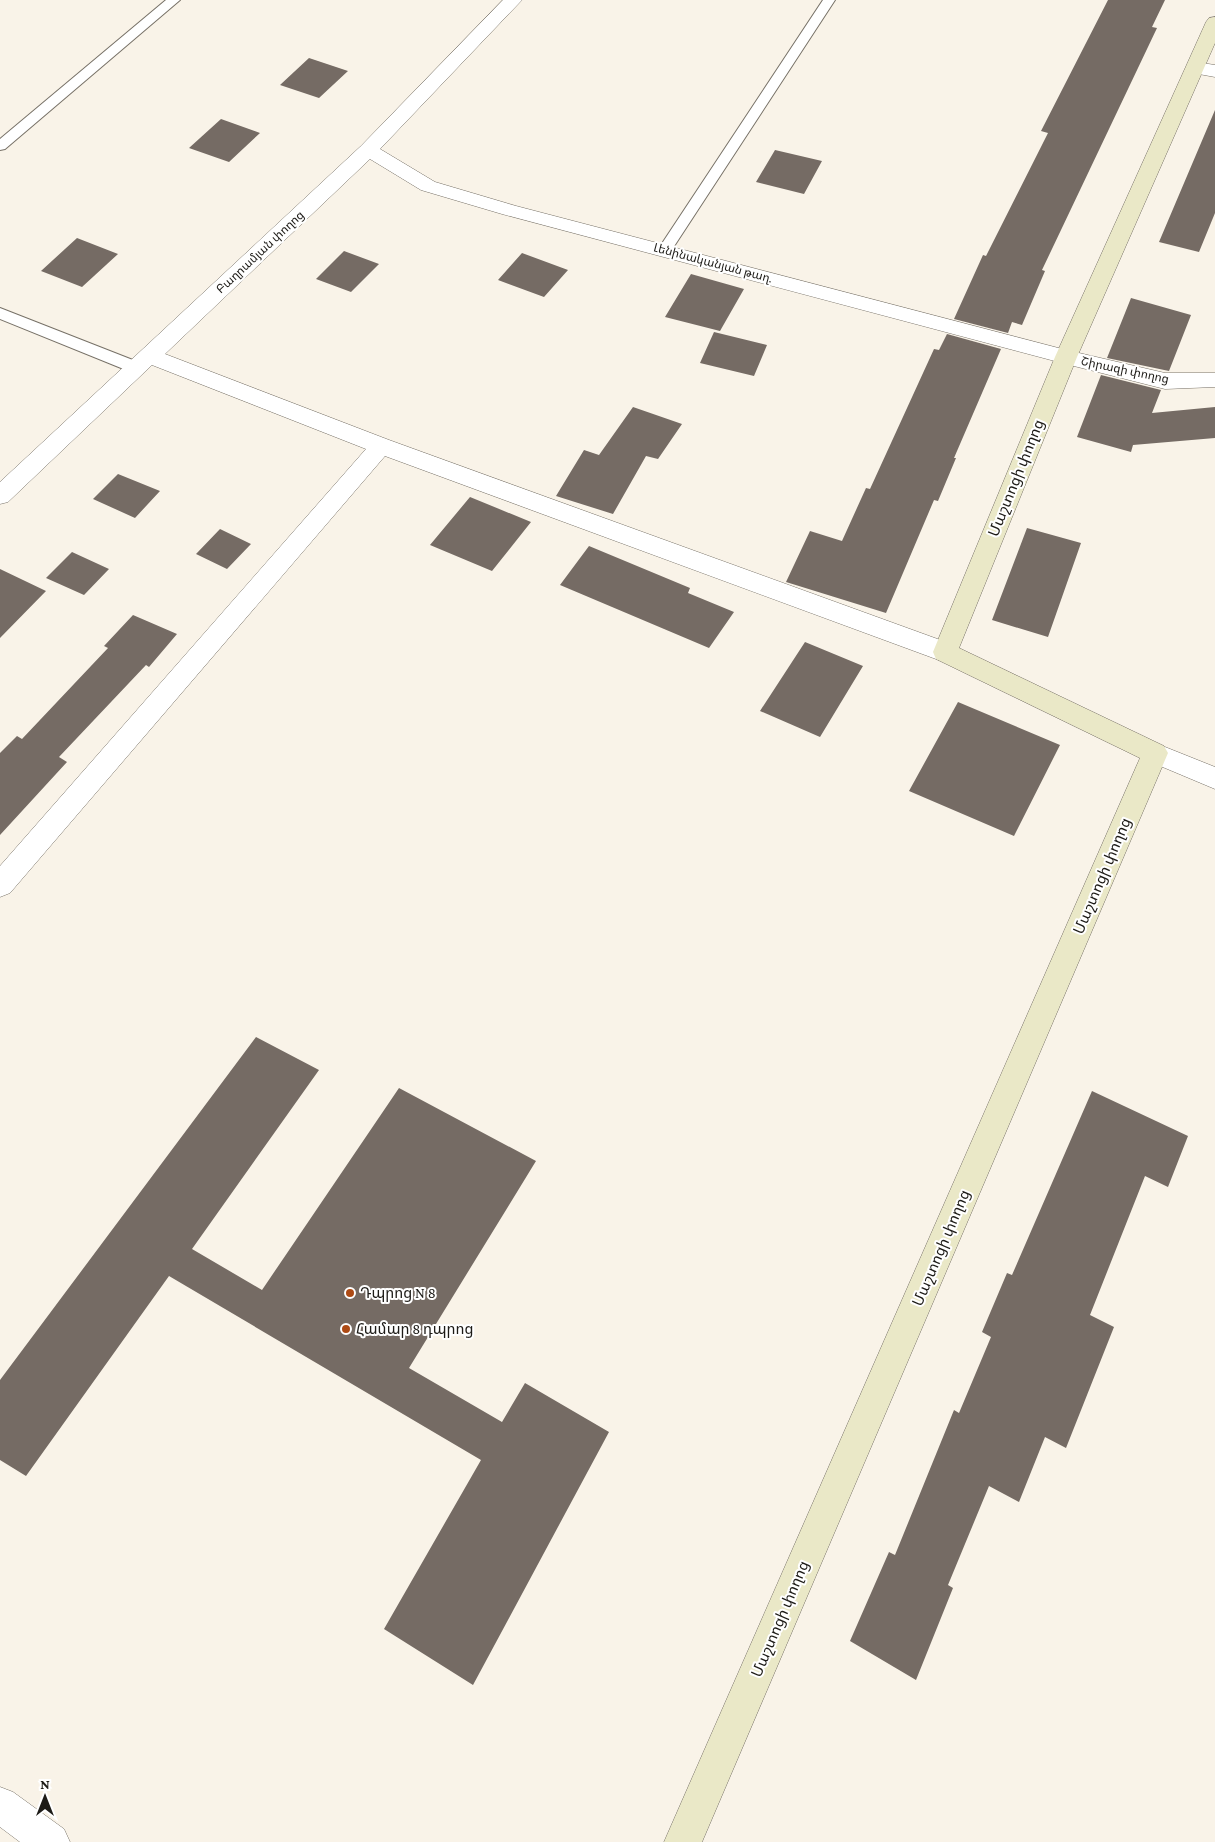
<svg xmlns="http://www.w3.org/2000/svg" width="1215" height="1842" font-family="'Crimson Pro','Noto Sans Armenian',serif">
	<style>
		.building { fill: #756b64 }
		.lines { fill: none; stroke-linecap: round; stroke-linejoin: round }
		.service-casing { stroke: #777167; stroke-width: 2 }
		.minor-casing { stroke: #777167; stroke-width: 1 }
		.secondary-casing { stroke: #777167; stroke-width: 1 }
		.service { fill: #fff; fill-rule: evenodd }
		.minor { fill: #fff; fill-rule: evenodd }
		.secondary { fill: #eae8c7; fill-rule: evenodd }
		.poi-dot { fill: #ad4a14; stroke: #fff; stroke-width: 2 }
		.labels { text-anchor: middle; dominant-baseline: central; stroke-width: 4; stroke-linejoin: round; paint-order: stroke }
		.far-street-label { font-size: 12px; fill: #1d1b17; stroke: #fff }
		.street-label { font-size: 15px; fill: #1d1b17; stroke: #fff }
		.poi-label { font-size: 15px; fill: #1d1b17; stroke: #fff; text-anchor: start }
	</style>
	<rect width="100%" height="100%" fill="#f9f3e8"/>
	<!-- building -->
	<path class="building" d="M 1108,0 L 1165,0 L 1152,27 L 1157,28 L 1042,270 L 1045,271 L 1022,325 L 1012,322 L 1008,333 L 954,319 L 983,255 L 986,256 L 1048,133 L 1041,131 Z
		M 309,58 L 348,71 L 319,98 L 280,85 Z
		M 1215,110 L 1215,213 L 1199,252 L 1159,242 Z
		M 221,119 L 260,133 L 229,162 L 189,148 Z
		M 775,150 L 822,161 L 804,194 L 756,182 Z
		M 77,238 L 118,254 L 82,287 L 41,271 Z
		M 344,251 L 379,264 L 351,292 L 316,279 Z
		M 522,253 L 568,270 L 544,297 L 498,280 Z
		M 691,274 L 744,289 L 720,331 L 665,317 Z
		M 1131,298 L 1191,315 L 1169,371 L 1107,358 Z
		M 714,332 L 767,345 L 754,376 L 700,363 Z
		M 947,334 L 1001,349 L 954,458 L 956,458 L 938,501 L 934,500 L 886,613 L 786,582 L 810,531 L 842,541 L 866,488 L 870,489 L 934,349 L 939,350 Z
		M 1101,375 L 1161,390 L 1152,413 L 1215,407 L 1215,438 L 1133,445 L 1131,452 L 1077,437 Z
		M 633,407 L 682,424 L 658,459 L 646,456 L 613,514 L 556,496 L 584,450 L 599,455 Z
		M 118,474 L 160,491 L 135,518 L 93,499 Z
		M 470,497 L 531,522 L 492,571 L 430,545 Z
		M 1027,528 L 1081,543 L 1048,637 L 992,620 Z
		M 220,529 L 251,544 L 227,569 L 196,554 Z
		M 589,546 L 690,588 L 688,593 L 734,612 L 709,648 L 560,585 Z
		M 72,552 L 109,569 L 84,595 L 46,578 Z
		M 0,569 L 46,591 L 0,638 Z
		M 133,615 L 177,634 L 149,667 L 146,665 L 59,757 L 67,762 L 0,835 L 0,753 L 17,736 L 22,739 L 108,648 L 104,646 Z
		M 805,642 L 863,666 L 820,737 L 760,711 Z
		M 958,702 L 1060,745 L 1014,836 L 909,791 Z
		M 256,1037 L 319,1070 L 192,1249 L 262,1290 L 399,1088 L 536,1161 L 409,1368 L 502,1422 L 525,1383 L 609,1432 L 473,1685 L 384,1629 L 481,1460 L 169,1276 L 26,1476 L 0,1460 L 0,1380 Z
		M 1092,1091 L 1188,1136 L 1168,1187 L 1145,1176 L 1090,1315 L 1114,1327 L 1066,1448 L 1045,1437 L 1019,1502 L 989,1486 L 948,1585 L 953,1588 L 916,1680 L 850,1641 L 889,1552 L 895,1555 L 954,1410 L 959,1413 L 991,1337 L 982,1332 L 1007,1273 L 1012,1275 Z"/>
	<g class="lines">
		<!-- service casing -->
		<g class="service-casing">
			<path id="service" d="M 166,0 L 180,0 L 5,149 L 0,150 L 0,139 Z
				M 823,0 L 835,0 L 669,254 L 659,254 L 657,251 L 659,248 Z
				M 0,308 L 143,364 L 145,368 L 143,372 L 137,373 L 131,372 L 0,319 Z"/>
		</g>
		<!-- minor casing -->
		<g class="minor-casing">
			<path id="minor" d="M 503,0 L 522,0 L 380,149 L 435,182 L 516,206 L 1066,350 L 1165,373 L 1215,373 L 1215,387 L 1165,389 L 1066,364 L 502,214 L 421,190 L 370,159 L 165,354 L 389,440 L 954,645 L 957,652 L 954,659 L 945,662 L 936,659 L 385,456 L 10,893 L 0,897 L 0,866 L 366,449 L 152,365 L 8,502 L 0,504 L 0,482 L 361,146 Z
				M 1195,62 L 1215,65 L 1215,77 L 1188,72 L 1186,68 L 1188,64 Z
				M 1155,743 L 1215,767 L 1215,789 L 1146,760 L 1142,753 L 1146,746 Z
				M 0,1787 L 13,1792 L 64,1829 L 70,1842 L 20,1842 L 0,1827 Z"/>
		</g>
		<!-- secondary casing -->
		<g class="secondary-casing">
			<path id="secondary" d="M 1215,17 L 1215,43 L 1077,357 L 959,648 L 1164,746 L 1168,753 L 702,1842 L 664,1842 L 1140,758 L 936,659 L 933,652 L 1055,357 L 1206,22 L 1209,18 Z"/>
		</g>
		<!-- service -->
		<use href="#service" class="service"/>
		<!-- minor -->
		<use href="#minor" class="minor"/>
		<!-- secondary -->
		<use href="#secondary" class="secondary"/>
	</g>
	<!-- markers -->
	<g class="poi-dot">
		<circle cx="350" cy="1293" r="5"/>
		<circle cx="346" cy="1329" r="5"/>
	</g>
	<g class="labels">
		<!-- far-street labels -->
		<g class="far-street-label">
			<text transform="translate(260 252) rotate(-43)">Բաղրամյան փողոց</text>
			<text transform="translate(713 263) rotate(15)">Լենինականյան թաղ.</text>
			<text transform="translate(1125 370) rotate(12)">Շիրազի փողոց</text>
		</g>
		<!-- street labels -->
		<g class="street-label">
			<text transform="translate(1016 478) rotate(-68)">Մաշտոցի փողոց</text>
			<text transform="translate(1102 876) rotate(-67)">Մաշտոցի փողոց</text>
			<text transform="translate(941 1248) rotate(-67)">Մաշտոցի փողոց</text>
			<text transform="translate(780 1619) rotate(-67)">Մաշտոցի փողոց</text>
		</g>
		<!-- poi labels -->
		<g class="poi-label">
			<text x="360" y="1293">Դպրոց N 8</text>
			<text x="356" y="1329">Համար 8 դպրոց</text>
		</g>
	</g>
	<!-- north arrow -->
	<g transform="translate(45 1797)" stroke="#ffffff" stroke-width="4" paint-order="stroke">
	<path d="M0-4L9 19L0 12L-9 19Z" fill="#1d1b17"/>
	<text y="-8" font-size="14" font-weight="bold" text-anchor="middle" fill="#1d1b17">N</text>
	</g>
</svg>
